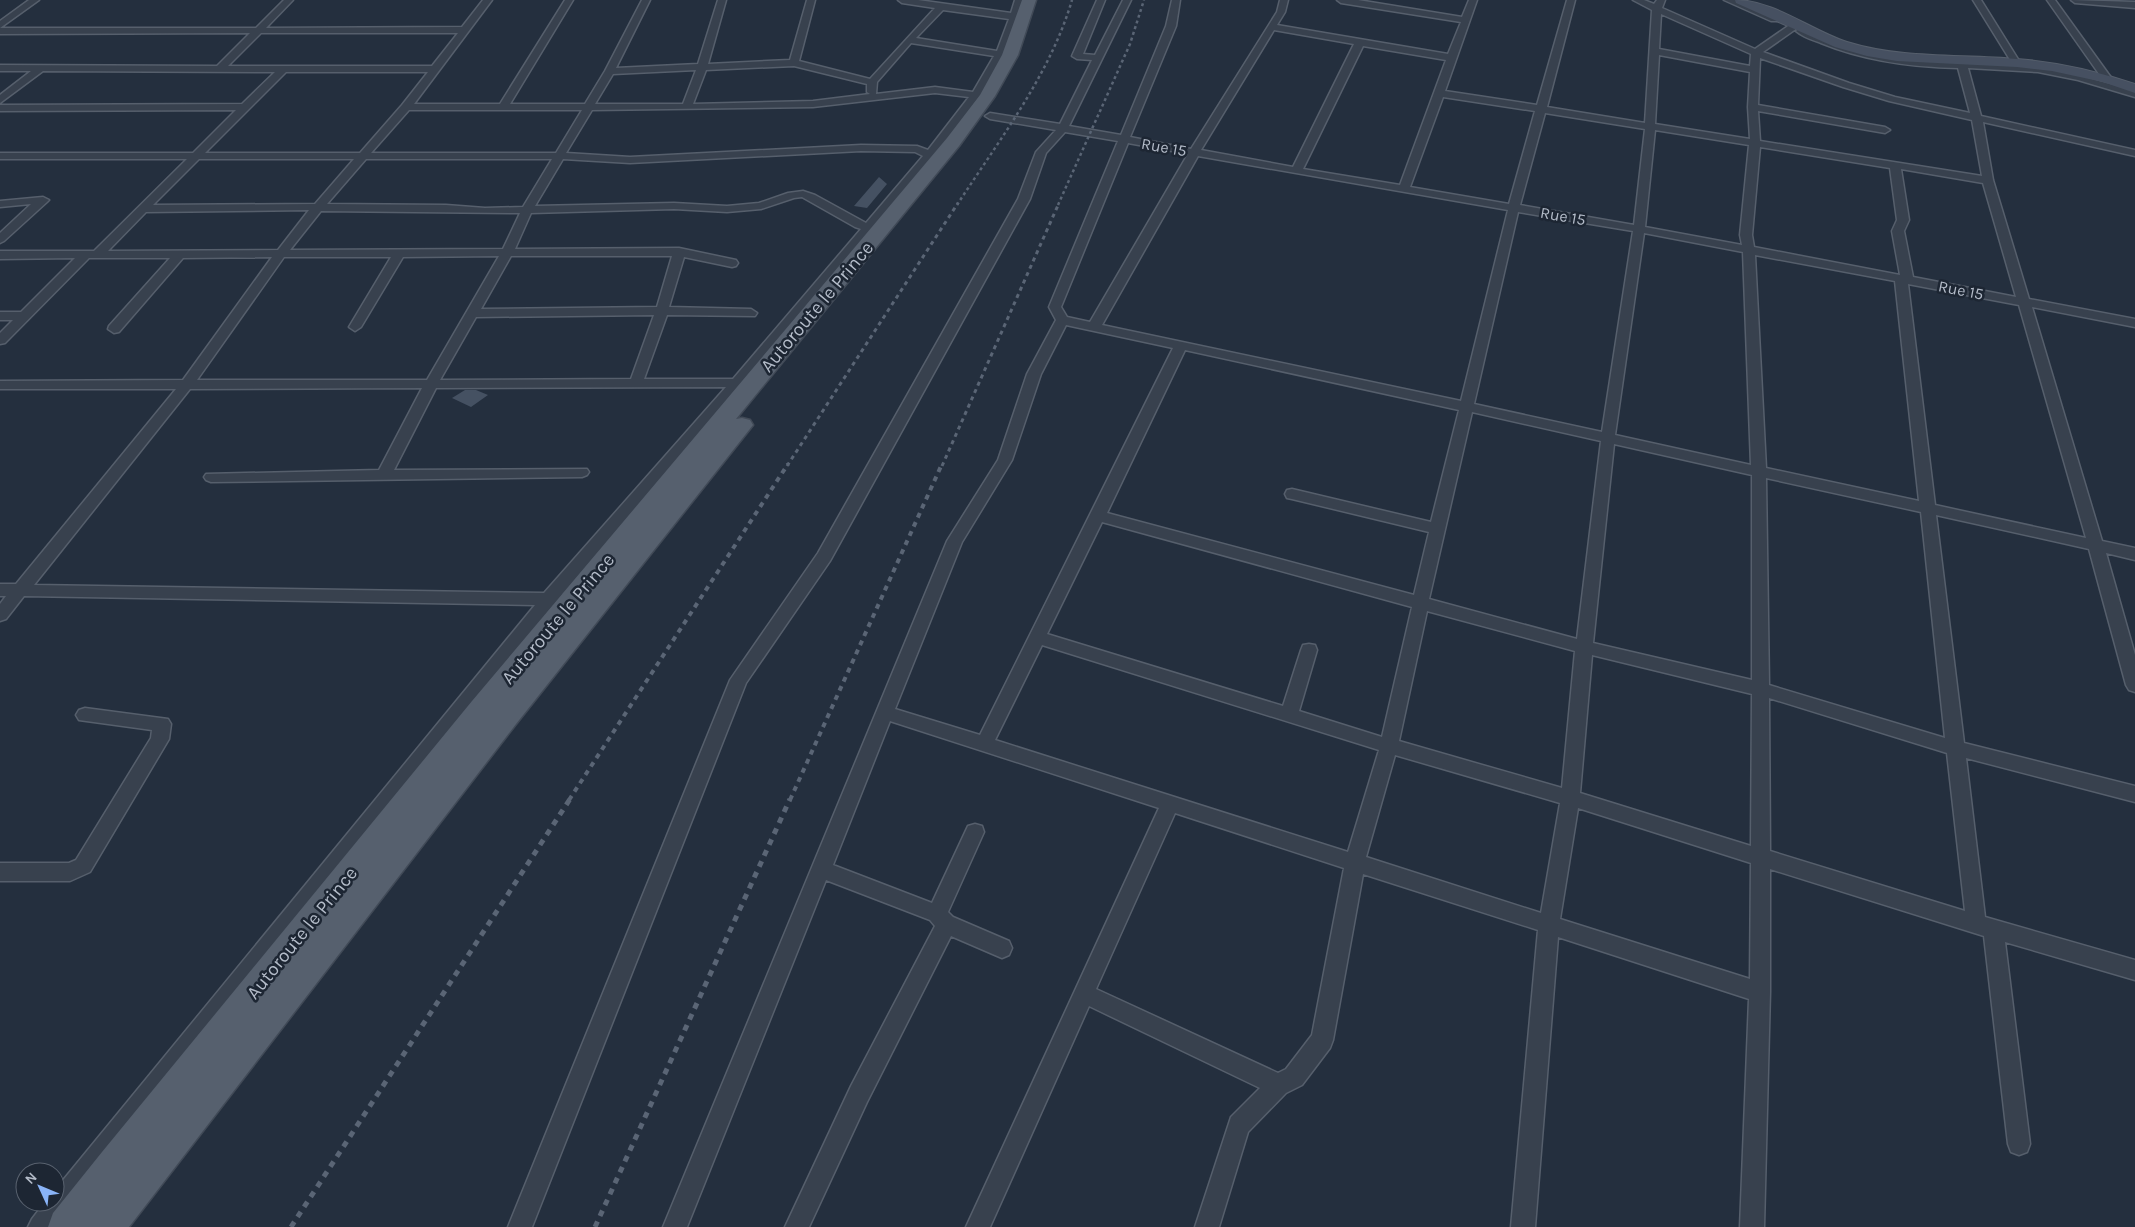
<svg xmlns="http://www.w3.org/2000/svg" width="2135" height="1227" font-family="Karla,sans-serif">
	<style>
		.building { fill: #455162 }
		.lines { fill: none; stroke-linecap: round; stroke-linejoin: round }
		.minor-casing { stroke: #565f6c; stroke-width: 3 }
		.secondary-casing { stroke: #565f6c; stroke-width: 2 }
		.primary-casing { stroke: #414a57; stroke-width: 3 }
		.minor { fill: #38414e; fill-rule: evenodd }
		.secondary { fill: #465061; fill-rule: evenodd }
		.primary { fill: #56606e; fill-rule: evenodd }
		.rail-far3 { stroke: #5a6575; stroke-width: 2.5; stroke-dasharray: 3 3; stroke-linecap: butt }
		.rail-far2 { stroke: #5a6575; stroke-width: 3; stroke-dasharray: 4 4; stroke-linecap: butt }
		.rail-far1 { stroke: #5a6575; stroke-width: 4; stroke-dasharray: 5 5; stroke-linecap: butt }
		.rail { stroke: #5a6575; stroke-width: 5; stroke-dasharray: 6 6; stroke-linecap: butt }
		.labels { text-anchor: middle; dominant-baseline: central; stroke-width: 5; stroke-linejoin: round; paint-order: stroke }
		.far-street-label { font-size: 16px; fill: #b4bcc9; stroke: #1d2633 }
		.street-label { font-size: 19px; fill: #b4bcc9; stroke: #1d2633 }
	</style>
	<rect width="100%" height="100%" fill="#242f3e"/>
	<!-- building -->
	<path class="building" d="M 879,177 L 887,184 L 867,208 L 854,206 Z
		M 465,390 L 476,390 L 488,395 L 471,407 L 452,398 Z"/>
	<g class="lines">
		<!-- minor casing -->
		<g class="minor-casing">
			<path id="minor" d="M 29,0 L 39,0 L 0,28 L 0,21 Z
				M 284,0 L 293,0 L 266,28 L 462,27 L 483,0 L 492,0 L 414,104 L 500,104 L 565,0 L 573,0 L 510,104 L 585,104 L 605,71 L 642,0 L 650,0 L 616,68 L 698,64 L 718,0 L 726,0 L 708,64 L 790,60 L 807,0 L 815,0 L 799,61 L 870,79 L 935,8 L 902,3 L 898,0 L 918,0 L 1011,13 L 1015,0 L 1023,0 L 1020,14 L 1029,17 L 1024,20 L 1018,19 L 1005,54 L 982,93 L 990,96 L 985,99 L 978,98 L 938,152 L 944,153 L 945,155 L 944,157 L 933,158 L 877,225 L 881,227 L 883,229 L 881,231 L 872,231 L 747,379 L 752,383 L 750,386 L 741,387 L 562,594 L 565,599 L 563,603 L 553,605 L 55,1227 L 28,1227 L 32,1219 L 45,1202 L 55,1202 L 55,1190 L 535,605 L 24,596 L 6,619 L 0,621 L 0,604 L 6,596 L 0,596 L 0,584 L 16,584 L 176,389 L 0,389 L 0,381 L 183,380 L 272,257 L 183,258 L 119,332 L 114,333 L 108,329 L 109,326 L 170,258 L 89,258 L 5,343 L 0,344 L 0,333 L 13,320 L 0,320 L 0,312 L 21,312 L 75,258 L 0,259 L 0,251 L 94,251 L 187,159 L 0,159 L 0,153 L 193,153 L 236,110 L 0,111 L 0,105 L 242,104 L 275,72 L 43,71 L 0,103 L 0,95 L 31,71 L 0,71 L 0,65 L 217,66 L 250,33 L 0,34 L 0,28 L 256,28 ZM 943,10 L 1009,19 L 997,51 L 916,38 ZM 261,33 L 458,33 L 432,66 L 228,66 ZM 911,43 L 994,56 L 973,92 L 935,87 L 876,94 L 877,82 ZM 794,66 L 867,84 L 867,92 L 870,94 L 813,101 L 693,104 L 706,70 ZM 696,70 L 683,104 L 595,104 L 613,74 ZM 286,72 L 428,72 L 402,105 L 360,153 L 205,153 ZM 935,93 L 969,97 L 928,150 L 917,146 L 861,145 L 630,157 L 566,153 L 592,110 L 813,107 ZM 409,110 L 582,110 L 556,153 L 371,153 ZM 861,151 L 915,152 L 923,156 L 866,223 L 815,195 L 803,191 L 788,193 L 759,203 L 727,206 L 674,203 L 535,206 L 563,159 L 630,163 ZM 199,159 L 354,159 L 315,204 L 153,205 ZM 366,159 L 552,159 L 523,207 L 485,208 L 446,205 L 327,204 ZM 802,197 L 855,227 L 861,229 L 733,379 L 644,379 L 667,315 L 755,316 L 757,313 L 751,309 L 669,307 L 684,257 L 732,267 L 736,266 L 738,263 L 736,260 L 679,248 L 515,249 L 531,213 L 674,209 L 727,212 L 761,209 L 794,198 ZM 309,210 L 278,250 L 108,251 L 146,212 ZM 321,211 L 520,213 L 503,249 L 290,250 ZM 499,256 L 427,380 L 197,380 L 284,257 L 391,257 L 349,327 L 355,331 L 361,327 L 403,257 ZM 511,256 L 672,256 L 657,307 L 481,309 ZM 654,315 L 631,379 L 440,380 L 476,317 ZM 726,387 L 544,593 L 34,585 L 190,389 L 422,388 L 379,470 L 206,474 L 204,477 L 206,480 L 211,482 L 582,477 L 587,475 L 589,472 L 587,469 L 394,470 L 436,388 Z
				M 1097,0 L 1105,0 L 1083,54 L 1095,55 L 1123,0 L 1131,0 L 1069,126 L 1121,135 L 1166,26 L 1172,0 L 1180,0 L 1176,26 L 1130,137 L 1191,149 L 1277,12 L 1280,0 L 1288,0 L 1285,12 L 1277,25 L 1448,54 L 1461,22 L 1341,3 L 1337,0 L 1358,0 L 1462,17 L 1469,0 L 1477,0 L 1445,91 L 1537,105 L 1567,0 L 1575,0 L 1547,107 L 1645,123 L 1652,10 L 1633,0 L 1644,0 L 1654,4 L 1657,0 L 1665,0 L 1662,8 L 1755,49 L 1794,22 L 1800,22 L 1800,26 L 1763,52 L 1849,83 L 1895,97 L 1970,113 L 1958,68 C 1911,67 1865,61 1821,43 C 1813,40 1803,37 1796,31 L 1801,28 L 1804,29 C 1854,51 1903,61 1957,62 L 1958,59 L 1961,58 L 1966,62 L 2012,63 L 1973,0 L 1981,0 L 2021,64 L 2066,72 L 2135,91 L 2135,97 L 2078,80 L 2038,72 L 1968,68 L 1981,116 L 2135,150 L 2135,156 L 1983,122 L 1993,180 L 2029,299 L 2135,319 L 2135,327 L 2032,307 L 2102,541 L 2135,548 L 2135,560 L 2106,553 L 2135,655 L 2135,692 L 2129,690 L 2126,685 L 2089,549 L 1936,515 L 1964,743 L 2135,786 L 2135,802 L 1966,758 L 1985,917 L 2135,960 L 2135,980 L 2005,942 L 2030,1144 L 2027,1152 L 2019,1155 L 2011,1152 L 2008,1144 L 1984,936 L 1770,869 L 1770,992 L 1764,1227 L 1740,1227 L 1749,999 L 1558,937 L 1535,1227 L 1511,1227 L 1538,930 L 1363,874 L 1333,1040 L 1330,1048 L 1302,1085 L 1286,1093 L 1248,1132 L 1219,1227 L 1195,1227 L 1231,1117 L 1260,1088 L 1089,1006 L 990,1227 L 966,1227 L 1159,808 L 890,721 L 833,865 L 932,903 L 968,826 L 975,824 L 982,826 L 984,832 L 948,912 L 953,917 L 1009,941 L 1012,948 L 1009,955 L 1002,958 L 951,936 L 867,1102 L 809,1227 L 785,1227 L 851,1086 L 935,926 L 930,920 L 826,880 L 687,1227 L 663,1227 L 947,541 L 998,460 L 1027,374 L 1056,320 L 1049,307 L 1118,141 L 1065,132 L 1046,153 L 1030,199 L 830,561 L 746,683 L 532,1227 L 508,1227 L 730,680 L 818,553 L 1018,199 L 1036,152 L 1056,130 L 990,119 L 985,116 L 990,113 L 1060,124 L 1092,60 L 1077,59 L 1072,56 ZM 1661,14 L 1751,54 L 1750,66 L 1659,49 ZM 1274,30 L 1354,44 L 1293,167 L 1201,150 ZM 1363,46 L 1446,60 L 1400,185 L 1303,169 ZM 1659,55 L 1750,72 L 1748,107 L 1750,139 L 1655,124 ZM 1760,58 L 1843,87 L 1889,101 L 1972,120 L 1982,176 L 1760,141 L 1758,111 L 1885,133 L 1890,130 L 1885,127 L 1758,105 ZM 1443,97 L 1535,111 L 1509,204 L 1410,187 ZM 1545,113 L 1645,129 L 1634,225 L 1520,205 ZM 1655,130 L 1749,145 L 1740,235 L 1742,245 L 1645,227 ZM 1128,143 L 1188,154 L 1090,322 L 1067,317 L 1061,307 ZM 1760,147 L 1890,168 L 1897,220 L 1892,231 L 1900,275 L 1754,247 L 1752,235 ZM 1198,156 L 1508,210 L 1461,401 L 1102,325 ZM 1901,169 L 1983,183 L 2016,297 L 1913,277 L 1904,231 L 1909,220 ZM 1518,212 L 1633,231 L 1602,432 L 1474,404 ZM 1644,233 L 1743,252 L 1751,465 L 1615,435 ZM 1755,255 L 1895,281 L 1919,501 L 1766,468 ZM 1908,284 L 2019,305 L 2086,538 L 1935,505 ZM 1066,325 L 1173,348 L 980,735 L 895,709 L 962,542 L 1012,460 L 1041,374 ZM 1185,350 L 1459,410 L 1431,522 L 1292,489 L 1287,490 L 1285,494 L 1287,498 L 1292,499 L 1429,532 L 1414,595 L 1107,513 ZM 1472,412 L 1601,441 L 1577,639 L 1429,599 ZM 1614,444 L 1752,475 L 1752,680 L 1593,643 ZM 1766,478 L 1921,512 L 1945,738 L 1769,685 ZM 1102,522 L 1412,607 L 1382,737 L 1299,711 L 1317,650 L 1315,645 L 1309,644 L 1303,645 L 1301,650 L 1283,706 L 1047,634 ZM 1427,611 L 1575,651 L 1562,788 L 1399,741 ZM 1042,645 L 1379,750 L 1348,852 L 995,740 ZM 1592,655 L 1752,694 L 1751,846 L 1580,793 ZM 1769,698 L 1947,753 L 1965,911 L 1770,851 ZM 1395,755 L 1560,803 L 1541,913 L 1366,857 ZM 1578,808 L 1751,863 L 1750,979 L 1560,919 ZM 1175,813 L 1344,868 L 1312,1035 L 1286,1069 L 1278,1073 L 1096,989 Z
				M 1724,0 L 1736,0 L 1779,19 L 1777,21 L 1771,21 Z
				M 2047,0 L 2055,0 L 2112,79 L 2110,81 L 2104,81 Z
				M 2071,0 L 2135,2 L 2135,8 L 2075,3 Z
				M 43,197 L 49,200 L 47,202 L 4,241 L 0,243 L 0,233 L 31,204 L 0,207 L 0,201 Z
				M 85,708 L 168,719 L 171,724 L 169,739 L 90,872 L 70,881 L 0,881 L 0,863 L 69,863 L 76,860 L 151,738 L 152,730 L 79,720 L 76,715 L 79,710 Z"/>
		</g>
		<!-- secondary casing -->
		<g class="secondary-casing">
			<path id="secondary" d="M 1735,0 C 1774,0 1810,30 1847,42 C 1902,59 1960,54 2017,59 C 2057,62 2097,71 2135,84 L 2135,93 L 2103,82 L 2052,71 L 2017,67 L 1897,61 L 1867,56 L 1835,47 L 1736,3 Z"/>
		</g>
		<!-- primary casing -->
		<g class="primary-casing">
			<path id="primary" d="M 1022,0 L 1036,0 L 1018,55 L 995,96 L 959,146 L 736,419 L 742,418 L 750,420 L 753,425 L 516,724 L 129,1227 L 48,1227 L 53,1213 L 102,1152 L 472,701 L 947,138 L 980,95 L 1002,55 Z"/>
		</g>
		<!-- minor -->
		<use href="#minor" class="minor"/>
		<!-- secondary -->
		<use href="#secondary" class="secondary"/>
		<!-- primary -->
		<use href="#primary" class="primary"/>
		<!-- rail-far3 -->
		<path class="rail-far3" d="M 957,205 C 999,140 1050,75 1072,0
			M 1058,205 L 1130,44 L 1144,0"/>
		<!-- rail-far2 -->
		<path class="rail-far2" d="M 787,466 L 958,203
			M 942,466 L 1059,203"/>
		<!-- rail-far1 -->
		<path class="rail-far1" d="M 569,800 L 788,464
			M 790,800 L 942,464"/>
		<!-- rail -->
		<path class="rail" d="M 291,1227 L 570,799
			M 595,1227 L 790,799"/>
	</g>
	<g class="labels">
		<!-- far-street labels -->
		<g class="far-street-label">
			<text transform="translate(1164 147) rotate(10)">Rue 15</text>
			<text transform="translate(1563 216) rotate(10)">Rue 15</text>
			<text transform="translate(1961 290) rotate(11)">Rue 15</text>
		</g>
		<!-- street labels -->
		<g class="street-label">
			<text transform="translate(817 307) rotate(-50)">Autoroute le Prince</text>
			<text transform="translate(558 619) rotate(-50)">Autoroute le Prince</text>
			<text transform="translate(302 933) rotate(-51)">Autoroute le Prince</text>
		</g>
	</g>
	<!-- north arrow -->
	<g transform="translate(40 1187) rotate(314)"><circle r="24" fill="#1d2633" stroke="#59626f"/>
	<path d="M0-4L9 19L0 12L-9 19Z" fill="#8ab4f8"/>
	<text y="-8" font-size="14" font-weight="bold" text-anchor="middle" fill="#b4bcc9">N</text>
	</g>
</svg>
